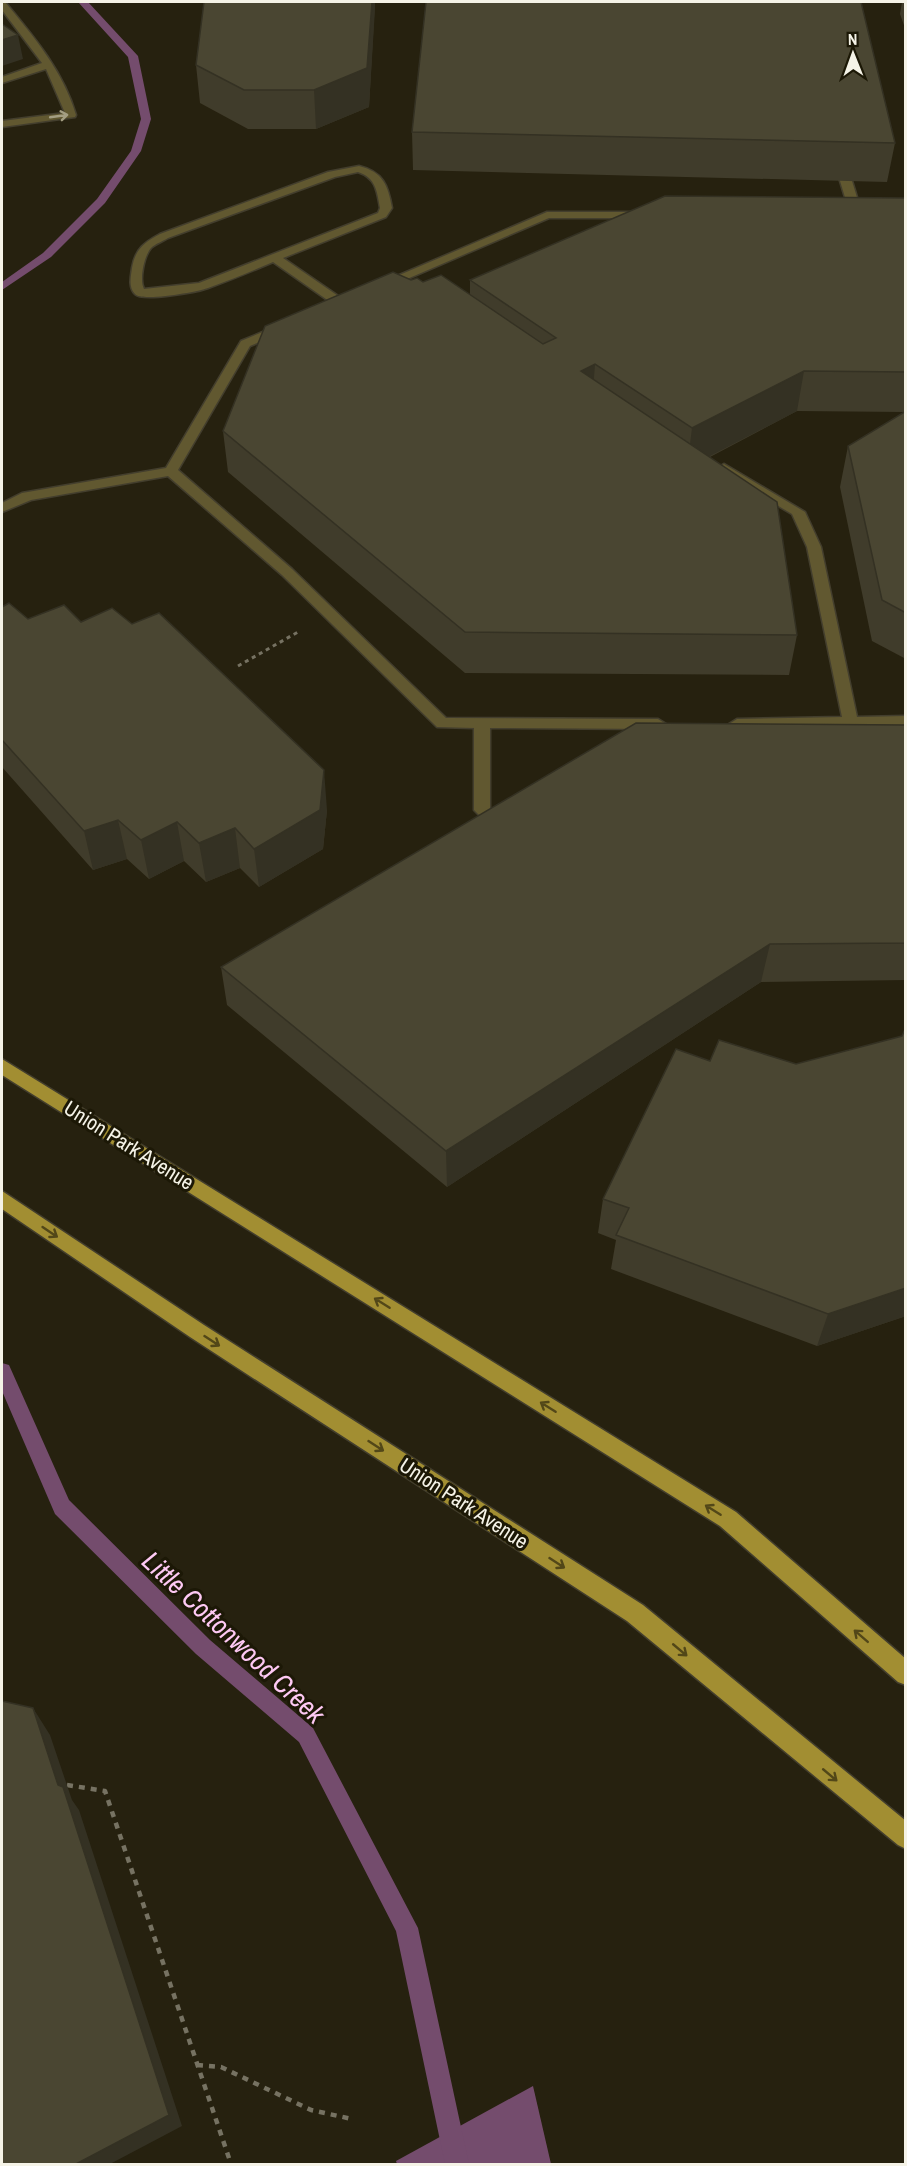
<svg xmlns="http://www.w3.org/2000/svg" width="907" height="2166" font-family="'Archivo Narrow',sans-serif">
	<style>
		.water { fill: #744c6d }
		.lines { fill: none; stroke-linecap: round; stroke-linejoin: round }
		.stream { fill: #744c6d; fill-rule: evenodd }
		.service-casing { stroke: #433e2d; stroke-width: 3 }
		.primary-casing { stroke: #433e2d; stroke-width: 3 }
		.path-far1 { stroke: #767262; stroke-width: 3; stroke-dasharray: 4 4; stroke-linecap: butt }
		.path { stroke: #767262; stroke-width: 4.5; stroke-dasharray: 6 6; stroke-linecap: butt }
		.service { fill: #615830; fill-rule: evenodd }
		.primary { fill: #a28e32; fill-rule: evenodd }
		.wall { fill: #403c2b }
		.shaded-wall { fill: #343123 }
		.building { fill: #4a4632; stroke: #343123; stroke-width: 1.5 }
		.oneway { stroke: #a49e82 }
		.oneway2 { stroke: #524718 }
		.labels { text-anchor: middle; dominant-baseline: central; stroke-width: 6; stroke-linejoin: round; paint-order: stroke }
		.street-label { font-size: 21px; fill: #f5f3e7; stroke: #1c1806 }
		.near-water-label { font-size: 27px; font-style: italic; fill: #fec9f4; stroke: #1c1806 }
	</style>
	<rect width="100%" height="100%" fill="#26210f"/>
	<!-- water -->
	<path class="water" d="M 533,2086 L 551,2164 L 397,2164 L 396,2161 Z"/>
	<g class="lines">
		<!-- stream -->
		<path class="stream" d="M 78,2 L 88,2 L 138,56 L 151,119 L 141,151 L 105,203 L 51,257 L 2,290 L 2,282 L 43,253 L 97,199 L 131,151 L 141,119 L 128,57 Z
			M 2,1363 L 9,1365 L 69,1500 L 210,1640 L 313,1728 L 418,1928 L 469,2164 L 445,2164 L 396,1931 L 299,1742 L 196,1654 L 55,1514 L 2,1391 Z"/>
		<!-- service casing -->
		<g class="service-casing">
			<path id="service" d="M 2,2 L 5,2 C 34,37 63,71 76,115 L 75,117 L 2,127 L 2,121 L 65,113 L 46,69 L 2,83 L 2,77 L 42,63 L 2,10 Z
				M 839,155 L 845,158 L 863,217 L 861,219 L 857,220 L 851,217 L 833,158 Z
				M 359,166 C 383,172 388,185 392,208 L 386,217 L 283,258 L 344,300 L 344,306 L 336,306 L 273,262 C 252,271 230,280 208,288 C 197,292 142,302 135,294 C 128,287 131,276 132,268 C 135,249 145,242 160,234 L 328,172 ZM 358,172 C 376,178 377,191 380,208 L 378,213 L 199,283 L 144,289 C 139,280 144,256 151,248 C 155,244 163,241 168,238 L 335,177 Z
				M 547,212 L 646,212 L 652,215 L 646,218 L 549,218 L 386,288 L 382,289 L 376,285 Z
				M 282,324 L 288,328 L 286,331 L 250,346 L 178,470 L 292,569 L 446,718 L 658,719 L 666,724 L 658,729 L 490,728 L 490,808 L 510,828 L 508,832 L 496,832 L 474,810 L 474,728 L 437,727 L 282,575 L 168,476 L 31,500 L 2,512 L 2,503 L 22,493 L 166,468 L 241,341 Z
				M 724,464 L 805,512 L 821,547 L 857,717 L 906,716 L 906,726 L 732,728 L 729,724 L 737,719 L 842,717 L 807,547 L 792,514 L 719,471 L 717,468 Z"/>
		</g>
		<!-- primary casing -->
		<g class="primary-casing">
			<path id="primary" d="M 2,1059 L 736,1512 L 906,1659 L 906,1685 L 898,1682 L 720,1526 L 2,1075 Z
				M 2,1191 L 204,1325 L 643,1605 L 906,1821 L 906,1849 L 898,1845 L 627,1621 L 190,1337 L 2,1209 Z"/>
		</g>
		<!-- path-far1 -->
		<path class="path-far1" d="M 238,666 L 298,632"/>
		<!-- path -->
		<path class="path" d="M 67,1785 L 105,1791 L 231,2164
			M 197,2065 L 221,2067 L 311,2110 L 352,2119"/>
		<!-- service -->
		<use href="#service" class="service"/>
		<!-- primary -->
		<use href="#primary" class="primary"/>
	</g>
	<!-- wall -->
	<path class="wall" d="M 204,2 L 375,2 L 369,107 L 316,129 L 248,129 L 200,103 L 196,65 Z
		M 902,2 L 906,2 L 906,31 L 900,14 Z
		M 412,132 L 895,143 L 887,182 L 413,170 Z
		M 906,198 L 906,659 L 872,641 L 840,487 L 848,446 L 904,412 L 797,411 L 710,457 L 797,635 L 789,675 L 465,673 L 228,472 L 223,431 L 411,280 L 423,282 L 470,295 L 470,280 Z
		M 2,607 L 28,619 L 81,622 L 327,810 L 323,849 L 259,887 L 240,868 L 206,882 L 184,861 L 149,879 L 127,859 L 93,870 L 2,767 Z
		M 906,725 L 906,980 L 761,982 L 447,1187 L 227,1005 L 221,967 Z
		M 902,1036 L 906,1316 L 817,1346 L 611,1269 L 616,1240 L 598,1233 L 603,1199 L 710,1061 L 796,1064 Z"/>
	<!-- shaded-wall -->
	<path class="shaded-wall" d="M 372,2 L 375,2 L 375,9 L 369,107 L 316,129 L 314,90 Z
		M 18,35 L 23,59 L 2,66 L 2,40 Z
		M 595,364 L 592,405 L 581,371 Z
		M 804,371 L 797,411 L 687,468 L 692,428 Z
		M 324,770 L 327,810 L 323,849 L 259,887 L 254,849 Z
		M 118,820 L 127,859 L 93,870 L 84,831 Z
		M 177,822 L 184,861 L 149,879 L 141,840 Z
		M 235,828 L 240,868 L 206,882 L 199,843 Z
		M 770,944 L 761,982 L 447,1187 L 446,1151 Z
		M 906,1288 L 906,1316 L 817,1346 L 828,1314 Z
		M 33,1708 L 50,1735 L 72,1800 L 79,1810 L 182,2126 L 110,2164 L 76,2164 L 58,1785 Z"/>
	<!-- building -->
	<path class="building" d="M 204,2 L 372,2 L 367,68 L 314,90 L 244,90 L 196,65 Z
		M 426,2 L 861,2 L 895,143 L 412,132 Z
		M 2,24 L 18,35 L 2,40 Z
		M 665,196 L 906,198 L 906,372 L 804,371 L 692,428 L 595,364 L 581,371 L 777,502 L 797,635 L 465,632 L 223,431 L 265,326 L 393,272 L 411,280 L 417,278 L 423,282 L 441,275 L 543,344 L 556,338 L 470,280 Z
		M 906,411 L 906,613 L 882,600 L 848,446 Z
		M 9,603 L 28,619 L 64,605 L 81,622 L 112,608 L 132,624 L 159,613 L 324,770 L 320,810 L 254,849 L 235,828 L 199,843 L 177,822 L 141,840 L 118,820 L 84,831 L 2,740 L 2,607 Z
		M 636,723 L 906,725 L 906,943 L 770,944 L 446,1151 L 221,967 Z
		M 906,1027 L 906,1288 L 828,1314 L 616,1235 L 629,1208 L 603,1199 L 676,1049 L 710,1061 L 719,1040 L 796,1064 L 902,1036 Z
		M 2,1701 L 33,1708 L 58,1785 L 63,1787 L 169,2115 L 76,2164 L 2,2164 Z"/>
	<!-- one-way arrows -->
	<defs><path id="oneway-shaft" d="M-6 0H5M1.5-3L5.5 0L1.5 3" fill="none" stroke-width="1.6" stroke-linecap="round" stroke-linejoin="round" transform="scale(1.5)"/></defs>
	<use class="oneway" href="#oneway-shaft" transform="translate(59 116) rotate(-8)"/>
	<g class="oneway2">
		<use href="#oneway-shaft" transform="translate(50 1232) rotate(34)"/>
		<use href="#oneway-shaft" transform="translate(382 1303) rotate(-148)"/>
		<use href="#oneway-shaft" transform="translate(212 1341) rotate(33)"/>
		<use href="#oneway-shaft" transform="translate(548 1407) rotate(-148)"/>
		<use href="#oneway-shaft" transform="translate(376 1446) rotate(33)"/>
		<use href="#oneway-shaft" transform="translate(713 1510) rotate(-148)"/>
		<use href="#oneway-shaft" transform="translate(557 1563) rotate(33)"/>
		<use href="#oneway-shaft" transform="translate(861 1636) rotate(-139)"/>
		<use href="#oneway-shaft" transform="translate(680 1650) rotate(40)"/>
		<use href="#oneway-shaft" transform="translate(830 1775) rotate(40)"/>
	</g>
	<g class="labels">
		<!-- street labels -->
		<g class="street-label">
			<text transform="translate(129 1145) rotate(32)">Union Park Avenue</text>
			<text transform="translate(464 1503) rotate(33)">Union Park Avenue</text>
		</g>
		<!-- near-water labels -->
		<g class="near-water-label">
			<text transform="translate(234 1637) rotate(43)">Little Cottonwood Creek</text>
		</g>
	</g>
	<!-- border -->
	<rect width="907" height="2166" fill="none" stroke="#f5f3e7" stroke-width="6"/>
	<!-- north arrow -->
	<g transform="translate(853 54) rotate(359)" stroke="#1c1806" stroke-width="4.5" paint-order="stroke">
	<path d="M0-4.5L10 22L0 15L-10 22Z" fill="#f5f3e7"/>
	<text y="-9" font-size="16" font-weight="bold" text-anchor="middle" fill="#f5f3e7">N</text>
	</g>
</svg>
